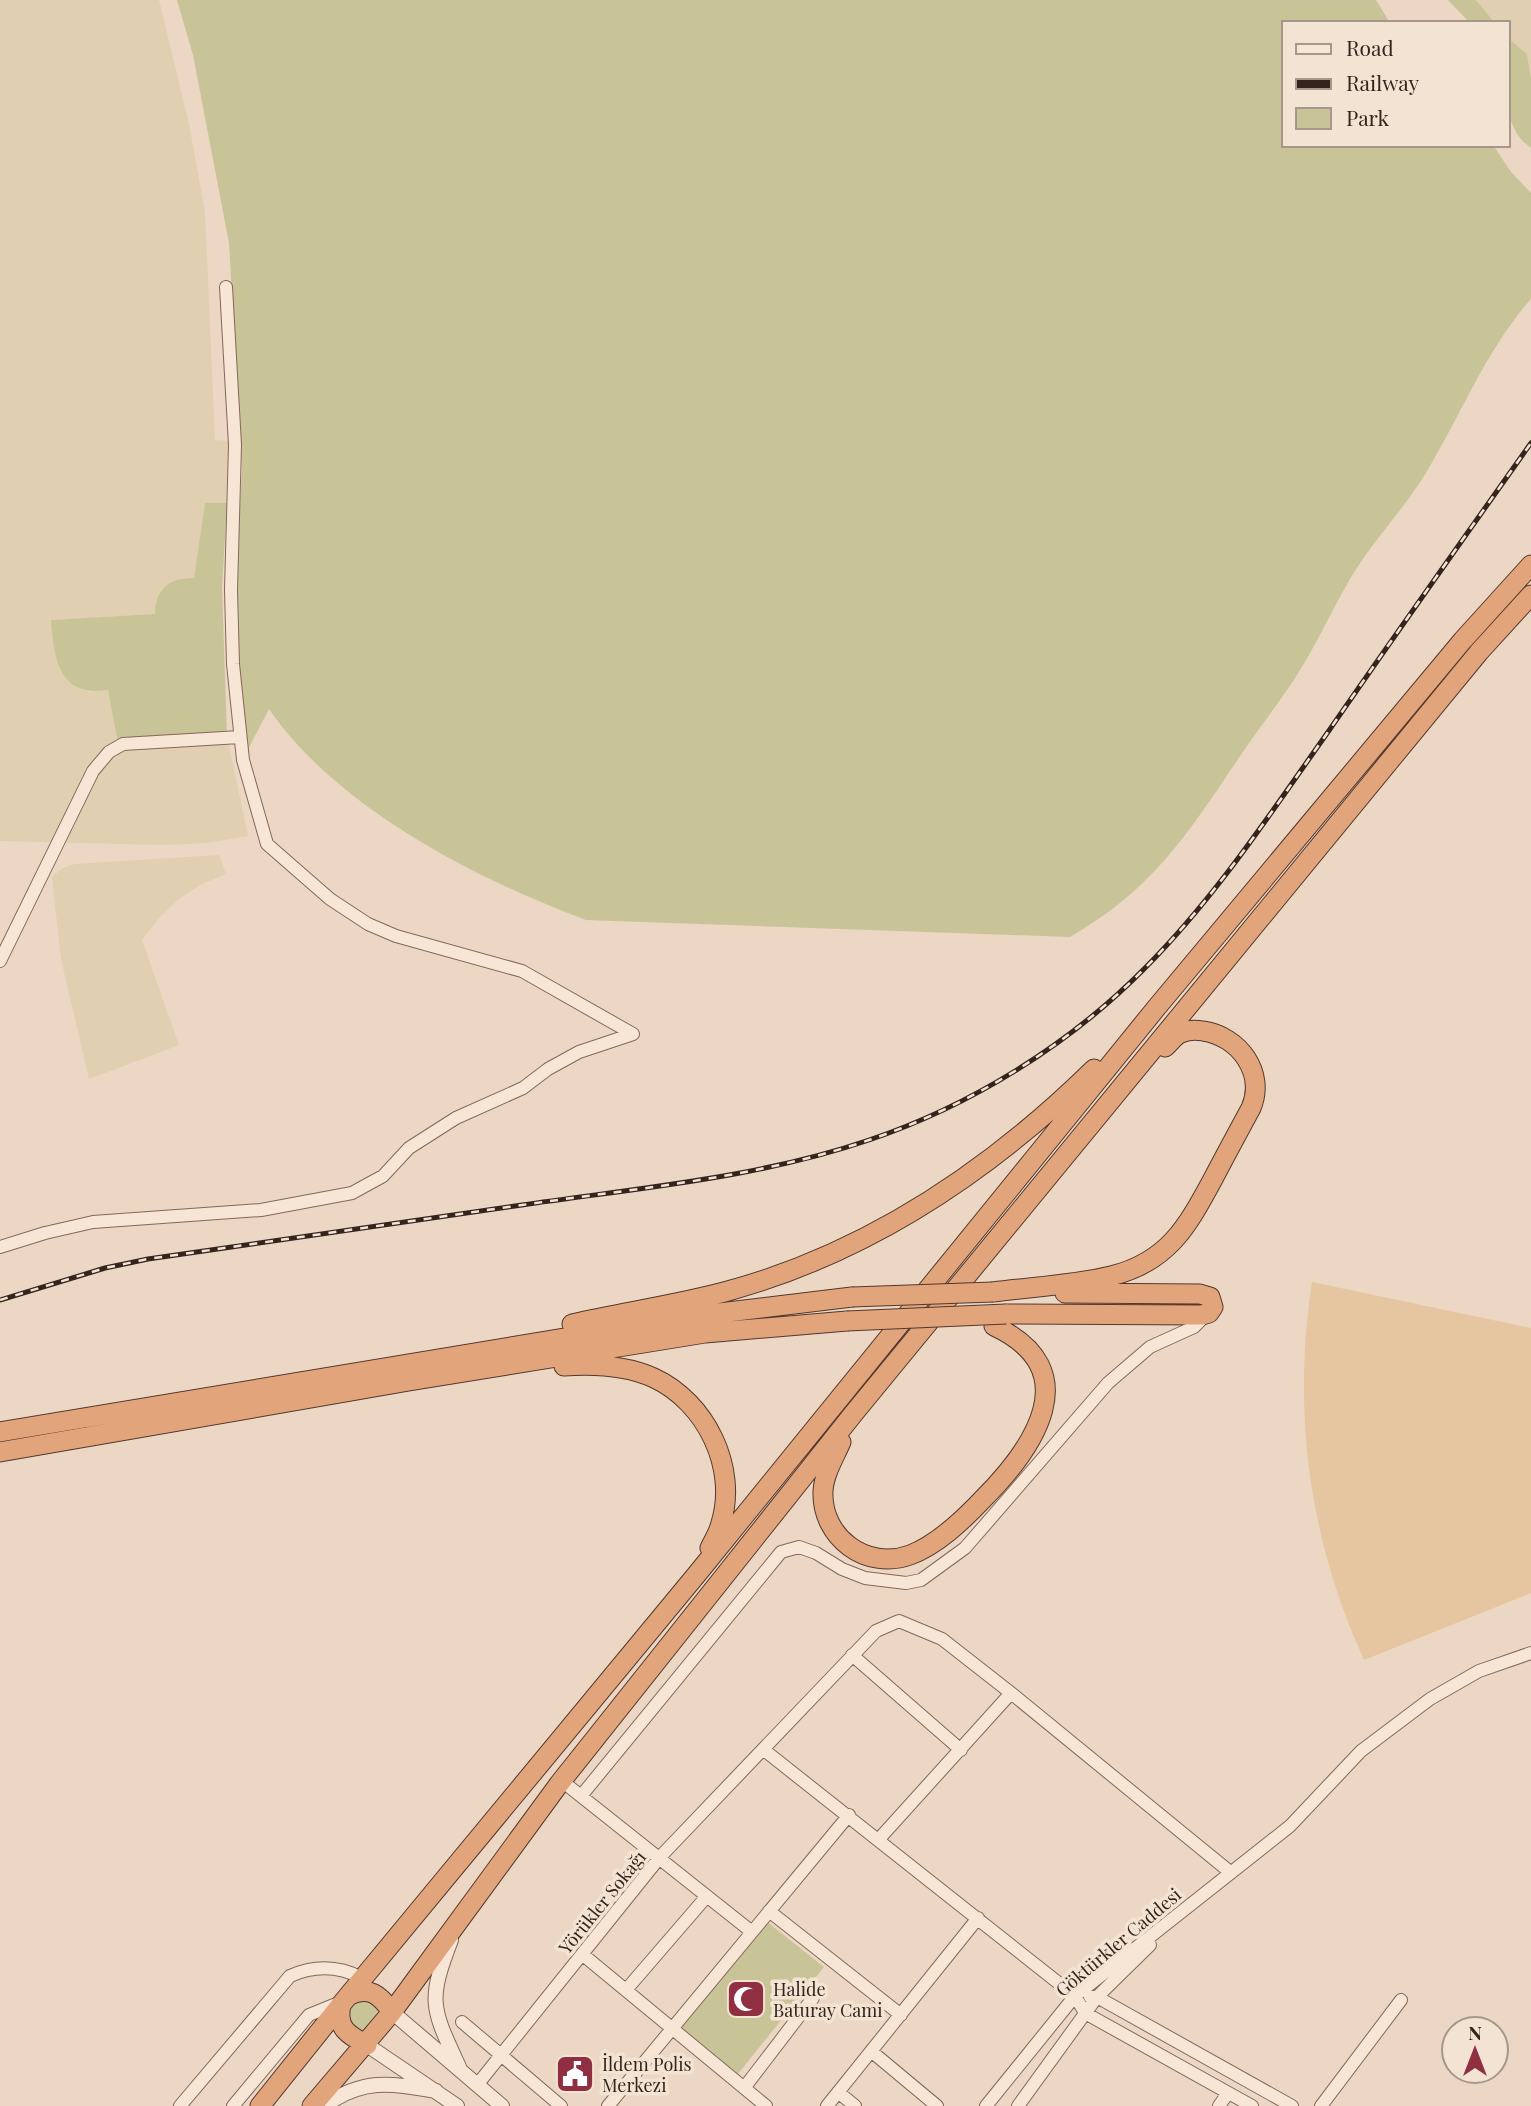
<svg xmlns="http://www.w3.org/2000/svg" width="1531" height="2106" font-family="'Playfair Display',serif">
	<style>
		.farmland { fill: #e0cfb0 }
		.green { fill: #c9c497 }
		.sand { fill: #e6c6a1 }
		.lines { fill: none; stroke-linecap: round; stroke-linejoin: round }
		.minor-casing { stroke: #84685b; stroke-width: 14 }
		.tertiary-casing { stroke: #84685b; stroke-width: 16 }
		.trunk-casing { stroke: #52382f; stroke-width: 21 }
		.minor { stroke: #f7e6d5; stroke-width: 12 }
		.tertiary { stroke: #f7e6d5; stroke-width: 14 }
		.trunk { stroke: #e2a47a; stroke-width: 19 }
		.rail-casing { stroke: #35241e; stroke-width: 5 }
		.rail { stroke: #f3e3d2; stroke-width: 2.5; stroke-dasharray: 8; stroke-linecap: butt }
		.trunk-bridge-casing { stroke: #52382f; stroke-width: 21; stroke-linecap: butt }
		.trunk-bridge { stroke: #e2a47a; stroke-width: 19 }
		.labels { text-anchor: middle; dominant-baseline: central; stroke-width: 7; stroke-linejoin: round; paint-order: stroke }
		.street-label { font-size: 18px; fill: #35241e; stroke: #f3e3d2 }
		.poi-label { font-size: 18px; fill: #35241e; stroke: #f3e3d2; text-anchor: start }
	</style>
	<rect width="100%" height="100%" fill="#ebd7c3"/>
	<!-- farmland -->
	<path class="farmland" d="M 0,0 L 159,0 L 189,124 L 205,212 L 215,440 L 228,441 L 227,503 L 205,503 L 194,579 L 182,578 L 162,589 L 156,601 L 156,614 L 51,620 L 66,678 L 77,687 L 89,692 L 108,690 L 227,736 L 248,836 L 206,843 L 165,845 L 0,841 Z
		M 1476,0 L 1531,0 L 1531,77 L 1527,54 L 1508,38 L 1508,23 L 1495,23 Z
		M 219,855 L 226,874 L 202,884 L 180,898 L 159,918 L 142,940 L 179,1045 L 89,1079 L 61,959 L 52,877 L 63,868 L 75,864 Z"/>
	<!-- green -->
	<path class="green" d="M 177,0 L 1376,0 L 1390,23 L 1284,23 L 1284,145 L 1493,145 L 1511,172 L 1531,193 L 1531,299 C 1486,350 1462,413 1427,471 C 1406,507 1375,538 1353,574 C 1332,609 1316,646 1294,680 C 1275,708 1254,735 1236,762 C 1186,837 1150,891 1070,937 L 586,920 C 476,879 337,808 269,709 L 246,753 L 238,670 L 236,586 L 242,468 L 229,243 L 193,55 Z
		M 1448,0 L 1476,0 L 1495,23 L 1470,23 Z
		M 1508,38 L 1527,54 L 1531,78 L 1531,148 C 1497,124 1508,74 1508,38 Z
		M 205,503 L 227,503 L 222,588 L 227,736 L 118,743 L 108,690 C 59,698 54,659 51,620 L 155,614 C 155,589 170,577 194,578 Z
		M 766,1921 L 824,1967 L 737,2075 L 678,2029 Z
		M 361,2000 L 372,2002 L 380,2015 L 363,2032 L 359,2031 L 349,2021 C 349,2010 351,2005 361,2000 Z"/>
	<!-- sand -->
	<path class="sand" d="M 1312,1282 L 1531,1328 L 1531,1593 L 1364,1660 C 1309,1539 1292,1413 1312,1282 Z"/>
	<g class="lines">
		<!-- minor casing -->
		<g class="minor-casing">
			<path id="minor" d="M 226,287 L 235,445 L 231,590 L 233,664 L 243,760 L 267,844 L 330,899 L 368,924 L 396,936 L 522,971 L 633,1034
				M 0,961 L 93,771 L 109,752 L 123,744 L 240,737
				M 0,1247 L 45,1233 L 93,1222 L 261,1210 L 352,1193 L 383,1176 L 409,1148 L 456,1118 L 523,1088 L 548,1069 L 579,1052 L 633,1034
				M 852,1655 L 961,1750
				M 764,1750 L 1075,1996 L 1085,2013 L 1252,2106
				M 562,1781 L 752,1932
				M 581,1796 L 781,1552 L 799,1547 L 816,1553 L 842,1569 L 865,1578 L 906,1583 L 921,1580 L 965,1548 L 1108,1383 L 1150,1347 L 1194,1327 L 1206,1315
				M 879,1839 L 1011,1693
				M 769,1911 L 901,2015
				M 582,1954 L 766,2106
				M 626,1990 L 707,1896
				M 1090,1997 L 1097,1997 L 1292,2106
				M 462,2022 L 561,2106
				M 871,2051 L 937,2106
				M 477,2085 L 660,1857 L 876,1631 L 899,1621 L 942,1639 L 1011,1693 L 1230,1872
				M 744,2088 L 813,1998
				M 838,2092 L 855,2106
				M 180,2106 L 290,1976 C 315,1965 339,1966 362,1978
				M 233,2106 L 309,2015 L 341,2002
				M 608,2106 L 849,1815
				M 827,2106 L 978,1918
				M 986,2106 L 1075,1996 L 1290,1826 L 1361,1751 L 1430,1699 L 1479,1671 L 1531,1653
				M 1018,2106 L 1097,1997 L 1150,1945
				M 1219,2106 L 1228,2093
				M 1321,2106 L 1401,2000"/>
		</g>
		<!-- tertiary casing -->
		<g class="tertiary-casing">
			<path id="tertiary" d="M 451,1940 C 427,2002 432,2008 459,2067
				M 392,2012 L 502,2106
				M 367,2045 L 457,2106
				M 324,2106 C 363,2078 390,2083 436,2091"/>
		</g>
		<!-- trunk casing -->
		<g class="trunk-casing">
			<path id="trunk" d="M 993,1292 C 1032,1287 1073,1285 1111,1276 C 1168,1262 1187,1227 1213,1179 C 1225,1156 1238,1132 1251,1108 C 1266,1073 1239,1036 1203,1031 C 1197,1030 1188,1030 1181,1033 C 1175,1035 1170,1043 1165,1047
				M 1006,1314 L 1202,1315 L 1209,1313 L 1213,1307 L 1210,1297 L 1200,1294 L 1065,1293
				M 572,1324 C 624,1312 677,1305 728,1291 C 870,1252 990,1171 1094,1069
				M 564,1366 C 594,1364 626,1365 654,1378 C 706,1402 738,1468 721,1523 C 719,1532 714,1540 710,1548
				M 0,1432 L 703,1315 L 852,1297
				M 841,1442 C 834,1458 824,1474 823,1491 C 821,1537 866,1571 910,1555 C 937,1545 962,1521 982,1500 C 1034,1448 1088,1370 994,1326
				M 0,1452 L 409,1381 L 705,1333 L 847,1321
				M 348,1996 C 369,1985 380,1995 392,2012
				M 341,2005 C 336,2028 348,2035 367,2045
				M 260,2106 L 344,2001 L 697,1574 L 1157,1007 L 1463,640 L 1531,565
				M 312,2106 L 392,2012 L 559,1784 L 854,1413 L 1479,652 L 1531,595"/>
		</g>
		<!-- minor -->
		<use href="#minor" class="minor"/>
		<!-- tertiary -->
		<use href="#tertiary" class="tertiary"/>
		<!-- trunk -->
		<use href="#trunk" class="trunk"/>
		<!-- rail casing -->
		<g class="rail-casing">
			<path id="rail" d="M 0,1300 L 105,1268 L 148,1259 C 273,1241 398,1223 522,1205 C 638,1188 758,1178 869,1140 C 970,1106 1069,1045 1144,969 C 1215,898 1270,814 1328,732 C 1395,635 1463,539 1531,443"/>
		</g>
		<!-- rail -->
		<use href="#rail" class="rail"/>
		<!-- trunk-bridge casing -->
		<g class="trunk-bridge-casing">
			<path id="trunk-bridge" d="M 852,1297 L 993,1292
				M 847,1321 L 1006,1314"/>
		</g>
		<!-- trunk-bridge -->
		<use href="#trunk-bridge" class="trunk-bridge"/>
	</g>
	<!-- icons -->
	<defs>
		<g id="mosque-square" transform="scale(2.0125)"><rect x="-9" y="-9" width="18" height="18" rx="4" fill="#902e42" stroke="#f3e3d2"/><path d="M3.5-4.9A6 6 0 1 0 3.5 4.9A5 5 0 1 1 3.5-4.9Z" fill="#fff"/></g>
		<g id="civic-square" transform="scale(2.0125)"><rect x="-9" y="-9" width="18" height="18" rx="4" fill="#902e42" stroke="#f3e3d2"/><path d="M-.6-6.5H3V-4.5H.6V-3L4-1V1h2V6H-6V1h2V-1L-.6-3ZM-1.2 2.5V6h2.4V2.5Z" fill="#fff"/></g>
	</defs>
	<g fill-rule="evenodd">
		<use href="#mosque-square" x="746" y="1999"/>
		<use href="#civic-square" x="575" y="2074"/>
	</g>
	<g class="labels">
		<!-- street labels -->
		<g class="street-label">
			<text transform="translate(602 1902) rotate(-51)">Yörükler Sokağı</text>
			<text transform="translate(1118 1942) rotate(-40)">Göktürkler Caddesi</text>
		</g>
		<!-- poi labels -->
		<g class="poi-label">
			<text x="773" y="1989">Halide<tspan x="773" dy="21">Baturay Cami</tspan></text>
			<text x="602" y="2064">İldem Polis<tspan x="602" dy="21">Merkezi</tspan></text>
		</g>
	</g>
	<!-- legend -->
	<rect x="1282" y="21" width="228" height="126" fill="#f3e3d2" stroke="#a7978a" stroke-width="2"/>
	<rect x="1296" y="44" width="35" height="10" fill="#f7e6d5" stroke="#a7978a" stroke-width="2"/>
	<text x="1346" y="56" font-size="21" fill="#35241e">Road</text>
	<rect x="1296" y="79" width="35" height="10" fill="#35241e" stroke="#a7978a" stroke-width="2"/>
	<text x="1346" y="91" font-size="21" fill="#35241e">Railway</text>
	<rect x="1296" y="108" width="35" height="21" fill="#c9c497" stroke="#a7978a" stroke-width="2"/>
	<text x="1346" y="126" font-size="21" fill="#35241e">Park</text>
	<!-- north arrow -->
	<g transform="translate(1475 2050)"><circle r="33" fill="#f3e3d2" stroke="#a7978a" stroke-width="2"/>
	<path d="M0-5L12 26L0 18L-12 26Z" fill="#902e42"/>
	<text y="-10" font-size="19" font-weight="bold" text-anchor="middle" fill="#35241e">N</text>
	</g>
</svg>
